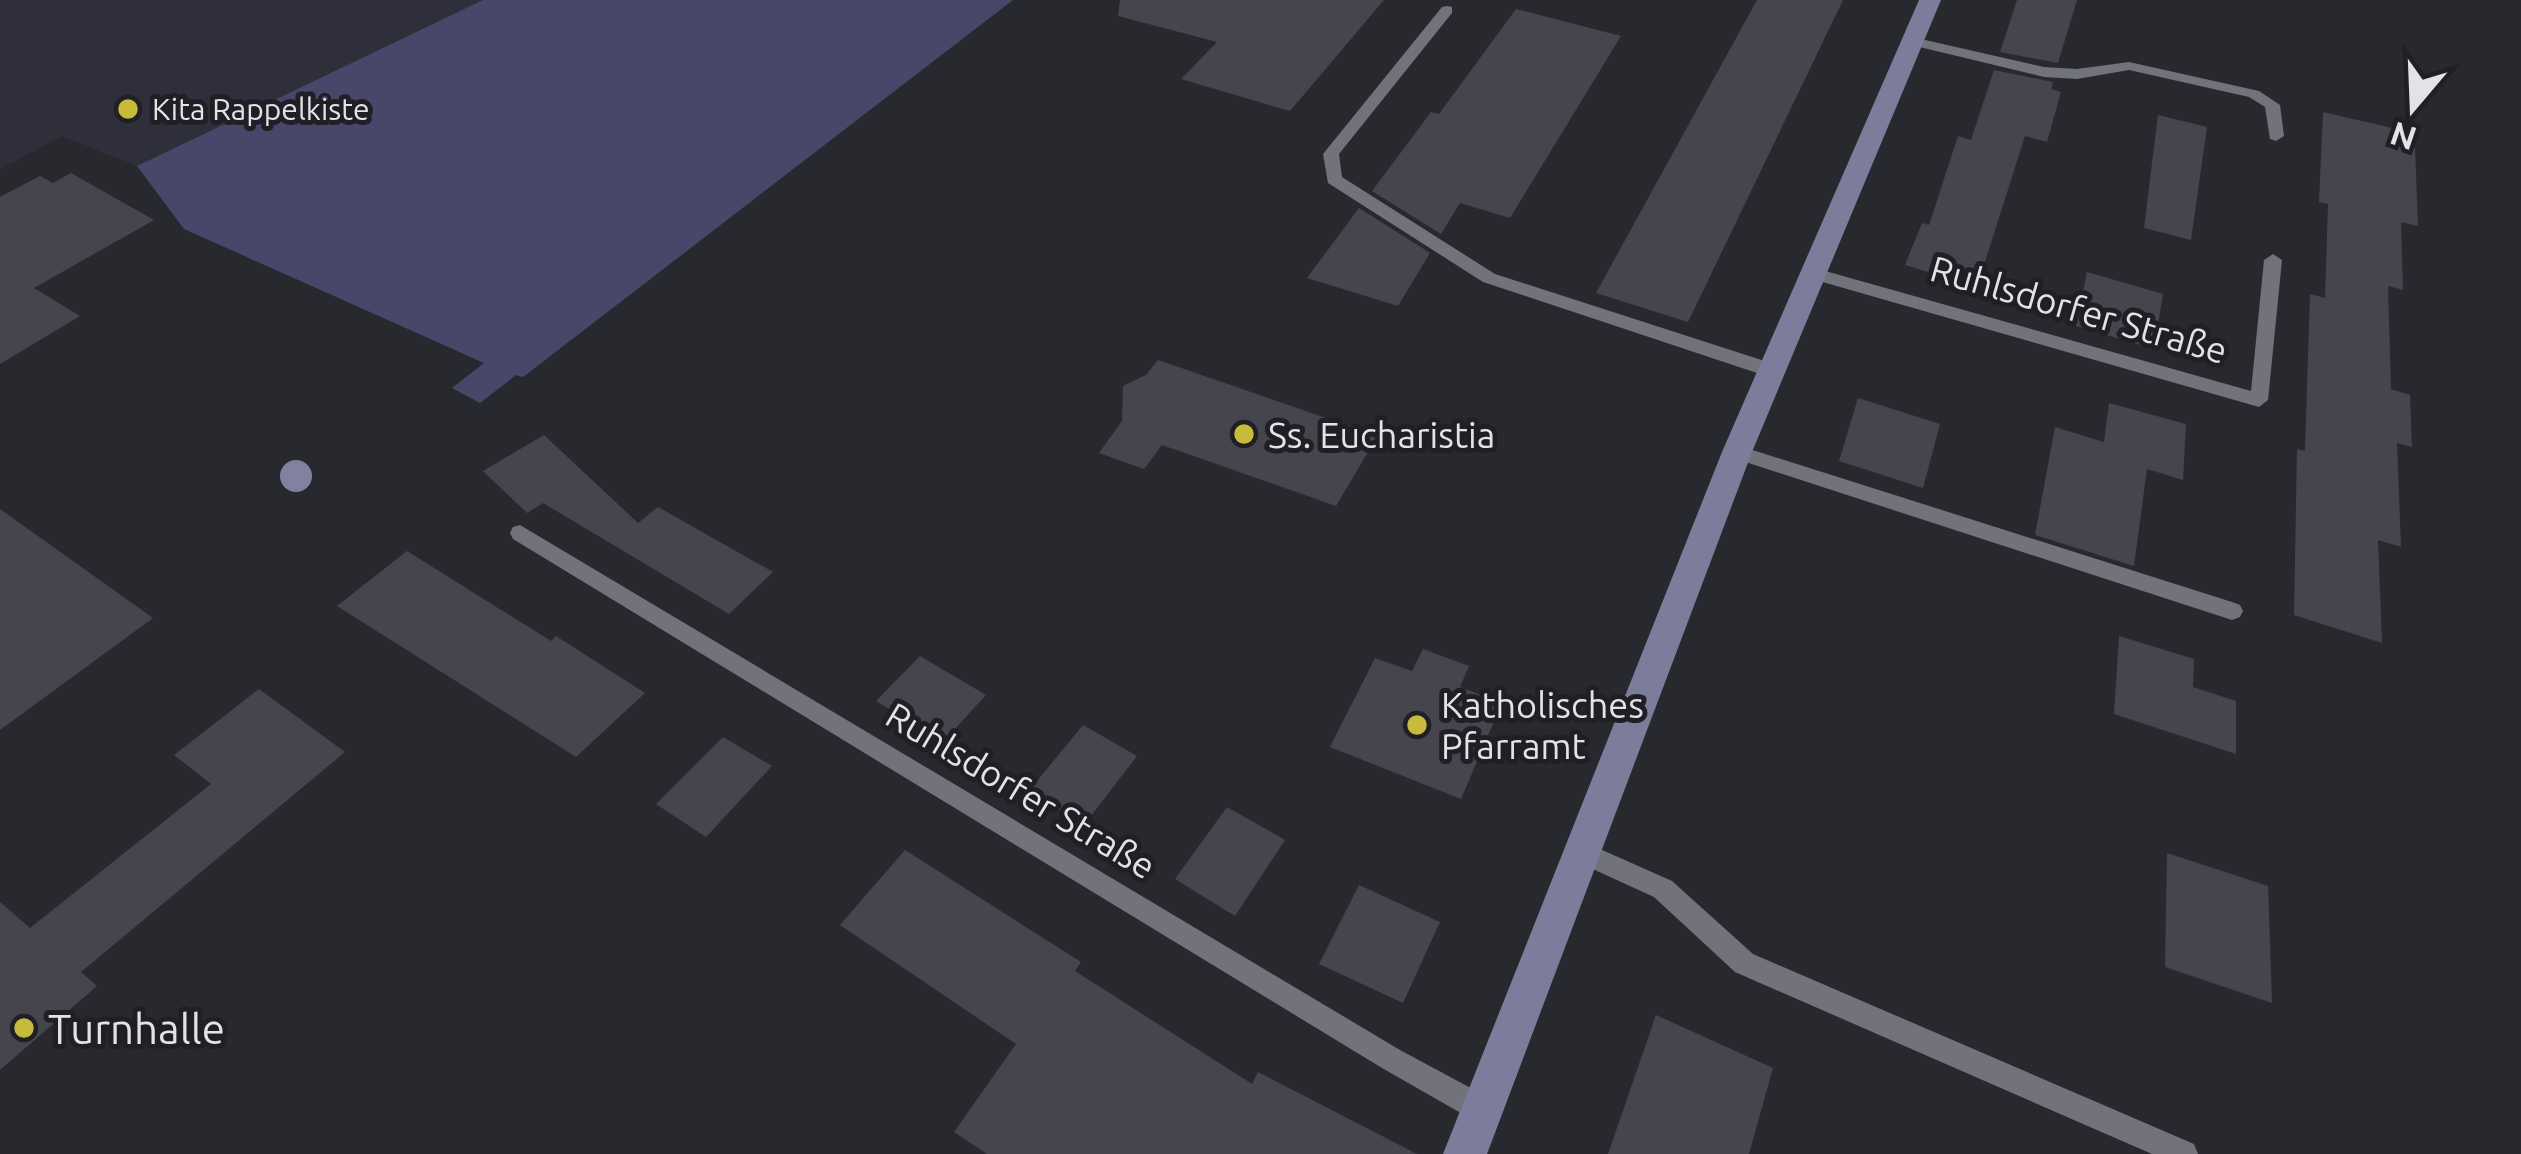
<svg xmlns="http://www.w3.org/2000/svg" width="2521" height="1154" font-family="Ubuntu,sans-serif">
	<style>
		.built { fill: #2f2f3c }
		.green { fill: #47476a }
		.building { fill: #45464d }
		.lines { fill: none; stroke-linecap: round; stroke-linejoin: round }
		.service { fill: #71727a; fill-rule: evenodd }
		.secondary { fill: #7c7d9b; fill-rule: evenodd }
		.tree { fill: #8082a0 }
		.poi-dot { fill: #c8bb3b; stroke: #1f1f25; stroke-width: 4.5 }
		.labels { text-anchor: middle; dominant-baseline: central; stroke-width: 10; stroke-linejoin: round; paint-order: stroke }
		.far-poi-label { font-size: 30px; fill: #e2e2e7; stroke: #1f1f25; text-anchor: start }
		.street-label { font-size: 36px; fill: #e2e2e7; stroke: #1f1f25 }
		.poi-label { font-size: 36px; fill: #e2e2e7; stroke: #1f1f25; text-anchor: start }
		.near-poi-label { font-size: 42px; fill: #e2e2e7; stroke: #1f1f25; text-anchor: start }
	</style>
	<rect width="100%" height="100%" fill="#28292f"/>
	<!-- built -->
	<path class="built" d="M 0,0 L 483,0 L 137,166 L 62,136 L 0,169 Z"/>
	<!-- green -->
	<path class="green" d="M 483,0 L 1013,0 L 523,377 L 516,375 L 480,403 L 452,388 L 484,363 L 184,229 L 137,166 Z"/>
	<!-- building -->
	<path class="building" d="M 1120,0 L 1384,0 L 1290,111 L 1181,79 L 1217,42 L 1118,16 Z
		M 1757,0 L 1843,0 L 1688,322 L 1596,293 Z
		M 2017,0 L 2077,0 L 2058,63 L 2000,52 Z
		M 1516,9 L 1621,36 L 1510,218 L 1460,203 L 1441,234 L 1372,191 L 1431,112 L 1439,114 Z
		M 1994,70 L 2053,82 L 2051,89 L 2061,92 L 2047,142 L 2025,136 L 1977,287 L 1905,265 L 1922,223 L 1929,225 L 1958,136 L 1971,140 Z
		M 2323,112 L 2401,130 L 2402,145 L 2415,148 L 2418,226 L 2401,222 L 2403,290 L 2388,286 L 2391,389 L 2410,395 L 2412,447 L 2397,443 L 2401,547 L 2378,540 L 2382,643 L 2294,615 L 2297,449 L 2305,451 L 2310,294 L 2325,298 L 2328,204 L 2319,202 Z
		M 2158,115 L 2207,127 L 2191,240 L 2144,228 Z
		M 71,173 L 154,220 L 34,288 L 80,316 L 0,364 L 0,197 L 40,176 L 53,183 Z
		M 1359,208 L 1430,253 L 1398,306 L 1307,278 Z
		M 2087,272 L 2163,294 L 2154,349 L 2076,326 Z
		M 1158,360 L 1329,419 L 1378,435 L 1336,506 L 1162,445 L 1144,469 L 1099,453 L 1122,421 L 1123,386 L 1146,375 Z
		M 1858,398 L 1940,424 L 1923,488 L 1839,461 Z
		M 2109,403 L 2186,424 L 2183,480 L 2147,469 L 2134,566 L 2035,535 L 2055,427 L 2104,442 Z
		M 544,435 L 638,523 L 658,507 L 773,572 L 729,614 L 543,503 L 527,513 L 483,471 Z
		M 0,509 L 153,618 L 0,730 Z
		M 407,551 L 551,641 L 556,636 L 645,693 L 576,757 L 337,606 Z
		M 2119,636 L 2194,659 L 2193,687 L 2236,701 L 2236,754 L 2114,714 Z
		M 1423,649 L 1469,666 L 1460,687 L 1502,703 L 1461,799 L 1330,747 L 1375,658 L 1412,671 Z
		M 920,656 L 986,695 L 943,742 L 876,701 Z
		M 259,689 L 345,752 L 81,972 L 97,986 L 0,1070 L 0,902 L 30,928 L 211,784 L 174,755 Z
		M 1083,725 L 1137,756 L 1084,825 L 1028,792 Z
		M 723,737 L 772,766 L 706,837 L 656,804 Z
		M 1227,807 L 1285,840 L 1235,916 L 1175,879 Z
		M 905,850 L 1081,962 L 1075,971 L 1252,1084 L 1258,1072 L 1417,1154 L 987,1154 L 954,1132 L 1016,1044 L 840,925 Z
		M 2167,853 L 2268,886 L 2272,1003 L 2165,967 Z
		M 1359,885 L 1440,922 L 1403,1003 L 1319,964 Z
		M 1656,1015 L 1773,1068 L 1749,1154 L 1608,1154 Z"/>
	<g class="lines">
		<!-- service -->
		<path class="service" d="M 1447,6 L 1452,7 L 1452,13 L 1339,154 L 1342,177 L 1495,274 L 1777,365 L 1779,370 L 1777,375 L 1763,375 L 1483,282 L 1328,183 L 1323,154 L 1442,7 Z
			M 1912,37 L 2044,67 L 2077,69 L 2129,62 L 2259,91 L 2280,105 L 2284,136 L 2276,141 L 2270,139 L 2265,107 L 2249,97 L 2129,70 L 2077,79 L 2044,77 L 1907,44 L 1905,41 Z
			M 2273,254 L 2282,260 L 2268,400 L 2259,407 L 1805,277 L 1802,273 L 1811,267 L 2251,391 L 2264,260 Z
			M 1737,445 L 2232,602 L 2240,605 L 2243,611 L 2240,617 L 2232,620 L 1730,457 L 1727,452 L 1730,447 Z
			M 520,525 L 1400,1050 L 1493,1100 L 1497,1110 L 1493,1120 L 1483,1124 L 1473,1120 L 1382,1068 L 513,539 L 510,533 L 513,527 Z
			M 1582,841 L 1672,881 L 1753,954 L 2194,1144 L 2198,1154 L 2152,1154 L 1735,972 L 1654,897 L 1573,860 L 1570,852 L 1573,844 Z"/>
		<!-- secondary -->
		<path class="secondary" d="M 1919,0 L 1941,0 L 1752,452 L 1487,1154 L 1443,1154 L 1722,452 Z"/>
	</g>
	<!-- trees -->
	<circle class="tree" cx="296" cy="476" r="16"/>
	<!-- markers -->
	<g class="poi-dot">
		<circle cx="128" cy="109" r="12"/>
		<circle cx="1244" cy="434" r="12"/>
		<circle cx="1417" cy="725" r="12"/>
		<circle cx="24" cy="1028" r="12"/>
	</g>
	<g class="labels">
		<!-- far-poi labels -->
		<g class="far-poi-label">
			<text x="152" y="109">Kita Rappelkiste</text>
		</g>
		<!-- street labels -->
		<g class="street-label">
			<text transform="translate(2079 309) rotate(16)">Ruhlsdorfer Straße</text>
			<text transform="translate(1021 790) rotate(31)">Ruhlsdorfer Straße</text>
		</g>
		<!-- poi labels -->
		<g class="poi-label">
			<text x="1268" y="434">Ss. Eucharistia</text>
			<text x="1441" y="704">Katholisches<tspan x="1441" dy="41">Pfarramt</tspan></text>
		</g>
		<!-- near-poi labels -->
		<g class="near-poi-label">
			<text x="48" y="1028">Turnhalle</text>
		</g>
	</g>
	<!-- north arrow -->
	<g transform="translate(2413 108) rotate(199)" stroke="#1f1f25" stroke-width="9" paint-order="stroke">
	<path d="M0-9L21 45L0 30L-21 45Z" fill="#e2e2e7"/>
	<text y="-18" font-size="33" font-weight="bold" text-anchor="middle" fill="#e2e2e7">N</text>
	</g>
</svg>
